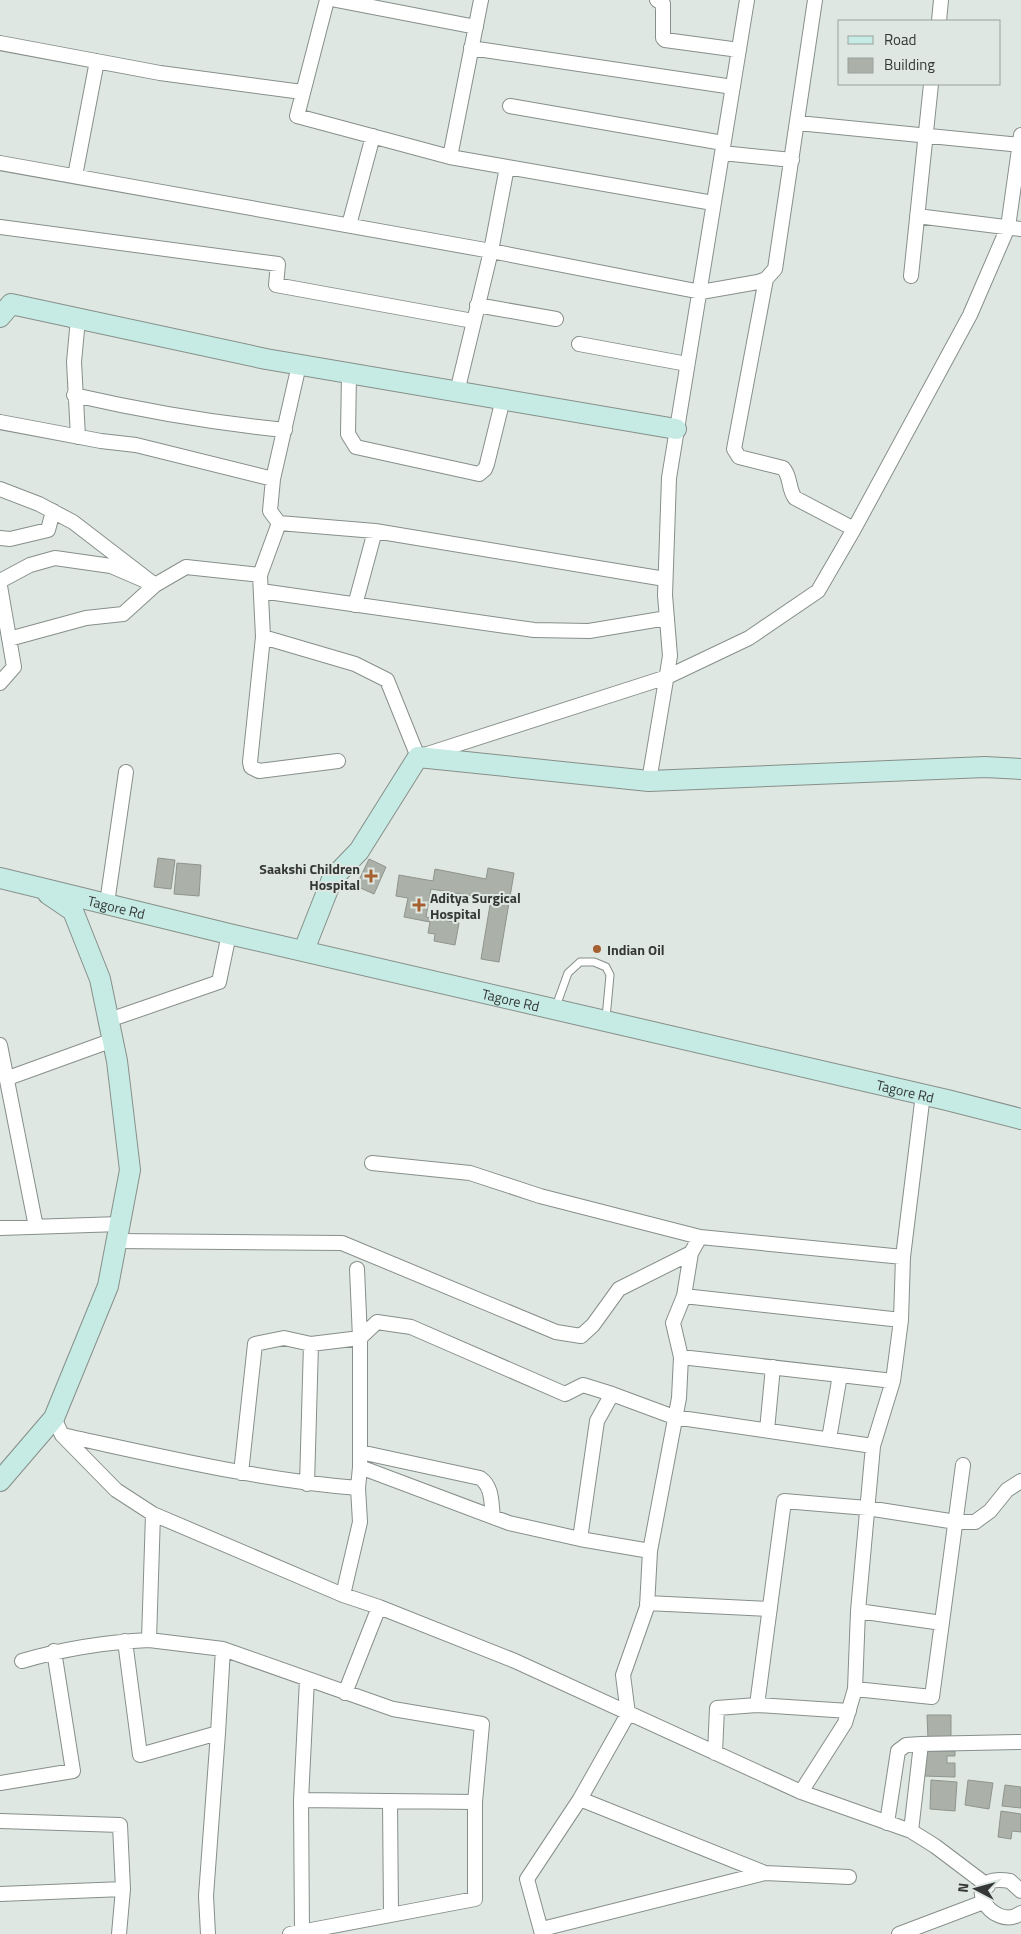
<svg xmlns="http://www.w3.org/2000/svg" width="1021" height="1934" font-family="'Titillium Web',sans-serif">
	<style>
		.building { fill: #abb1a9; stroke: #8f948d }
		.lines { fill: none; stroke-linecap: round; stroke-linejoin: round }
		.lane-casing { stroke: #878f8a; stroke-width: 9 }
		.street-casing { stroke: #878f8a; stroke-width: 16 }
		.secondary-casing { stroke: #878f8a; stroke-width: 22 }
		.lane { stroke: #fff; stroke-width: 7 }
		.street { stroke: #fff; stroke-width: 14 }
		.secondary { stroke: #c5ebe4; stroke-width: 20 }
		.poi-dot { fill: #a46030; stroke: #dee7e1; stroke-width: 2 }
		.labels { text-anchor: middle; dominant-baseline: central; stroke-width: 4; stroke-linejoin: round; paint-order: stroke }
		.poi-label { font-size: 14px; font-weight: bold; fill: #353836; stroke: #dee7e1; text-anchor: start }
		.street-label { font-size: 14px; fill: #353836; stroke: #dee7e1 }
	</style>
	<rect width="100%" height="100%" fill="#dee7e1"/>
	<!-- building -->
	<path class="building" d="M 158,858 L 175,860 L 171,889 L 154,887 Z
		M 369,859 L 386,867 L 374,894 L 356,886 Z
		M 177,863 L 201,865 L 199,896 L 174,894 Z
		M 488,868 L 514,873 L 499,962 L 481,959 L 491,899 L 431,889 L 426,917 L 459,923 L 455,945 L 434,941 L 435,934 L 428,933 L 430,922 L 404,917 L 408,898 L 396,896 L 399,875 L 433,881 L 435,869 L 486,879 Z
		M 927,1715 L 951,1715 L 951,1739 L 928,1739 Z
		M 923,1751 L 955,1751 L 955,1756 L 947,1756 L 947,1763 L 955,1763 L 955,1777 L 923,1776 Z
		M 931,1780 L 957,1782 L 955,1811 L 930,1809 Z
		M 968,1780 L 993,1783 L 989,1809 L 965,1805 Z
		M 1005,1785 L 1021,1787 L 1021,1808 L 1002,1806 Z
		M 1001,1811 L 1021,1814 L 1021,1832 L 1012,1831 L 1011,1839 L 998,1837 Z"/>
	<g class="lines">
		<!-- lane casing -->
		<g class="lane-casing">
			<path id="lane" d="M 555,1009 L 568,973 L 580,962 L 594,962 L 606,967 L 610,975 L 606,1018"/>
		</g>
		<!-- street casing -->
		<g class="street-casing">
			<path id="street" d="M 327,0 L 297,116 L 450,157
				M 336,0 L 476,27
				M 657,0 L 663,4 L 663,38 L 665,40 L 739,50
				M 939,21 L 941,0
				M 0,43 L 160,73 L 302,92
				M 471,48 L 733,87
				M 510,106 L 723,143
				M 798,123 L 1020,145
				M 722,153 L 792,160
				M 0,163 L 491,251 L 701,292 L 758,282 L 766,279 L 775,269 L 815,0
				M 507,167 L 713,203
				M 75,176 L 97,61
				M 917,216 L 1021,229
				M 349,225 L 373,136
				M 0,227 L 278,264 L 276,285 L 473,321
				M 911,276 L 931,84
				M 766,279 L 734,449 L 739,457 L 783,468 C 791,476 788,489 795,498 L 854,529
				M 477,305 L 556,319
				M 579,344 L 687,364
				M 349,374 L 348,434 L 356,447 L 479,474 L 485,469 L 487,464 L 503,399
				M 457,392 L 491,251 L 507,167 L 450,157 L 481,0
				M 74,395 C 144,411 213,423 285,430
				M 0,422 L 101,441 L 136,445 L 273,479 L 270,511 L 279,523 L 375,531 L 665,579
				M 78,437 L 74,362 L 78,319
				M 273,479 L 299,365
				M 0,489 L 39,504 L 73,522 L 155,585 L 123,614 L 86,618 L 9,639
				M 0,538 L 10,539 L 48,530 L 53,511
				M 260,575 L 263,637 L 355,664 L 387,680 L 418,757 L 667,677 L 749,638 L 818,591 L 854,529 L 970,315 L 1008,227 L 1021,135
				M 0,581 L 30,565 L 55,558 L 111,566 L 155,585 L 186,567 L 260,575 L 279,523
				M 0,586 L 14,667 L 0,683
				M 261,591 L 534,630 L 589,631 L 667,618
				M 355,605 L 375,531
				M 263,637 L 250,762 L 251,767 L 259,771 L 338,761
				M 649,781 L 670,656 L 665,595 L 669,478 L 747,0
				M 107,903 L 126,772
				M 109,1020 L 219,982 L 229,934
				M 0,1045 L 36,1227
				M 8,1078 L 113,1040
				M 372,1163 L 470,1173 L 540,1196 L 700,1237 L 903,1257
				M 0,1228 L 120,1224
				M 116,1241 L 342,1243 L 556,1332 L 581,1336 L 593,1325 L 619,1289 L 691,1253
				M 684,1296 L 901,1320
				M 681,1357 L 893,1381
				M 612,1394 L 674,1417 L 873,1446
				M 54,1418 L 62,1435 L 116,1490 L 153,1514 L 343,1595 L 379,1607 L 515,1661 L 801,1792 L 911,1831 L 935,1846 L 988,1886
				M 767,1430 L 773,1367
				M 62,1435 C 160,1456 258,1480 358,1488
				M 829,1439 L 840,1375
				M 360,1452 L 480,1478 C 493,1487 491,1503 493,1517
				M 241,1473 L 255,1344 L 284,1338 L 311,1344 L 360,1338 L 357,1269
				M 307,1484 L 311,1344
				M 580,1539 L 650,1551
				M 343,1595 L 360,1522 L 358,1488 L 360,1467 L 360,1338 L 377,1322 L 411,1327 L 565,1394 L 583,1385 L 612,1394 L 597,1421 L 580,1539 L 509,1523 L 360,1467
				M 647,1603 L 770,1609
				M 858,1611 L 942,1623
				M 149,1640 L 223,1649 L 393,1709 L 482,1724 L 475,1802 L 475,1899 L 290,1934
				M 125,1641 L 140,1755 L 218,1733 L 223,1649
				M 22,1661 C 63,1649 106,1642 149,1640 L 153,1514
				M 855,1689 L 932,1697 L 963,1465
				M 345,1693 L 379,1607
				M 757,1705 L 849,1711
				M 715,1753 L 717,1708 L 757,1705 L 784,1501 L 867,1508 L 956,1522 L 975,1522 L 990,1511 L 1007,1490 L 1021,1481
				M 0,1783 L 73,1771 L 54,1651
				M 801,1792 L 845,1723 L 855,1689 L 858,1611 L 873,1446 L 893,1381 L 901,1320 L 903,1257 L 923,1094
				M 580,1799 L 765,1873 L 849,1877
				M 301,1800 L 475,1802
				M 390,1801 L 391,1915
				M 0,1821 L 120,1825 L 123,1889 L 119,1934
				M 887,1823 L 898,1751 L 906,1745 L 921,1744
				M 911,1831 L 921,1744 L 1021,1742
				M 1021,1891 L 1010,1881 C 955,1872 992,1934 1021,1913
				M 0,1894 L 123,1889
				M 542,1929 L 765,1873
				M 302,1932 L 301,1800 L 307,1679
				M 208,1934 L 206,1896 L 218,1733
				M 542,1934 L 527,1879 L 580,1799 L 628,1714 L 623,1675 L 647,1607 L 650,1551 L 679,1398 L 681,1357 L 673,1323 L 684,1296 L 691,1253 L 700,1237
				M 899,1934 L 981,1903"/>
		</g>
		<!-- secondary casing -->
		<g class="secondary-casing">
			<g id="secondary">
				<path d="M 0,317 L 11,304 L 266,359 L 676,429"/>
				<path id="s1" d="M 0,878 L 229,934 L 947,1100 L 1021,1119"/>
				<path d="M 304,950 L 332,879 L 359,851 L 418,757 L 649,781 L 985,767 L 1021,769"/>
				<path d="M 0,1481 L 54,1418 L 108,1286 L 130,1170 L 117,1061 L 100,979 L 73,911 L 48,894"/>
			</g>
		</g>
		<!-- lane -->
		<use href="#lane" class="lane"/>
		<!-- street -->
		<use href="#street" class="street"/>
		<!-- secondary -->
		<use href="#secondary" class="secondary"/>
	</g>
	<!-- markers -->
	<g class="poi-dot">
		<path d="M368.5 868.5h5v5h5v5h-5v5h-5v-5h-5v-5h5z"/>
		<path d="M416.5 897.5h5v5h5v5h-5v5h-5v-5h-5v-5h5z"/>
		<circle cx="597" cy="949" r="5"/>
	</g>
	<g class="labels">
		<!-- poi labels -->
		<g class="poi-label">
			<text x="360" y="868" text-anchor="end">Saakshi Children<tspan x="360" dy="16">Hospital</tspan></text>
			<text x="430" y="897">Aditya Surgical<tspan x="430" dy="16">Hospital</tspan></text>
			<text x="607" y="949">Indian Oil</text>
		</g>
		<!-- street labels -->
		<g class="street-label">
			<text stroke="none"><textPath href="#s1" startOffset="120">Tagore Rd</textPath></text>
			<text stroke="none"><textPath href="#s1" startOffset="525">Tagore Rd</textPath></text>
			<text stroke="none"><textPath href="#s1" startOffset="930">Tagore Rd</textPath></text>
		</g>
	</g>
	<!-- legend -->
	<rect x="838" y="20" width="162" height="65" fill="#dee7e1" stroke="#9aa19d"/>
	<rect x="848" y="36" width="25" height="8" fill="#c5ebe4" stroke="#9aa19d"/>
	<text x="884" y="45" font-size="15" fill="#353836">Road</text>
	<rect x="848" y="58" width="25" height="15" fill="#abb1a9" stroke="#9aa19d"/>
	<text x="884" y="70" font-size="15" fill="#353836">Building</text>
	<!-- north arrow -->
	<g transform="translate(976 1889) rotate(276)" stroke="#dee7e1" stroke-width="4" paint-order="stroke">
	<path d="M0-4L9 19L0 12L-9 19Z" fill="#353836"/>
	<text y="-8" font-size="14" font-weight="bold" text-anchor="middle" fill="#353836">N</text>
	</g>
</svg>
